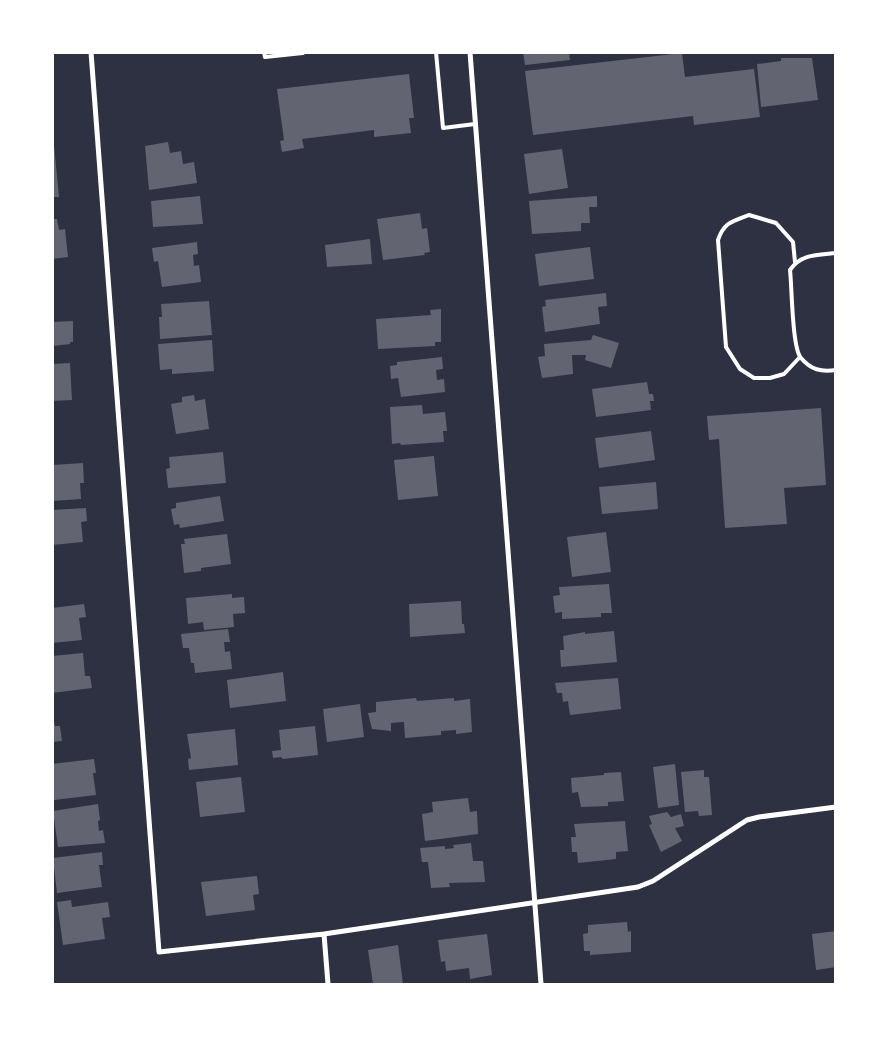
<svg xmlns="http://www.w3.org/2000/svg" width="888" height="1037" font-family="Rubik,sans-serif">
	<style>
		.building { fill: #626471 }
		.lines { fill: none; stroke-linecap: round; stroke-linejoin: round }
		.service { stroke: #fff; stroke-width: 4 }
		.minor { stroke: #fff; stroke-width: 5 }
	</style>
	<rect width="100%" height="100%" fill="#2d3142"/>
	<!-- building -->
	<path class="building" d="M 523,52 L 569,52 L 570,60 L 525,65 Z
		M 682,53 L 685,77 L 754,69 L 760,117 L 694,125 L 693,116 L 533,135 L 525,71 Z
		M 781,58 L 812,58 L 818,100 L 761,107 L 757,64 L 781,61 Z
		M 409,74 L 414,118 L 409,118 L 411,133 L 374,137 L 374,130 L 302,139 L 304,148 L 282,152 L 280,141 L 284,140 L 277,89 Z
		M 168,142 L 170,153 L 181,151 L 183,164 L 194,162 L 197,183 L 149,190 L 145,146 Z
		M 52,145 L 54,145 L 59,197 L 52,197 Z
		M 562,149 L 568,188 L 529,194 L 524,154 Z
		M 200,196 L 203,224 L 153,227 L 151,201 Z
		M 597,196 L 597,207 L 589,207 L 590,223 L 581,223 L 581,231 L 532,234 L 529,201 Z
		M 420,213 L 422,229 L 427,228 L 430,252 L 424,253 L 425,255 L 383,260 L 377,219 Z
		M 52,219 L 57,219 L 59,230 L 65,229 L 68,257 L 52,259 Z
		M 370,239 L 372,264 L 327,267 L 325,245 Z
		M 197,242 L 198,254 L 193,255 L 194,266 L 199,265 L 201,282 L 162,287 L 158,261 L 154,262 L 152,248 Z
		M 590,247 L 594,279 L 539,286 L 535,254 Z
		M 606,293 L 607,306 L 598,307 L 600,324 L 545,332 L 542,307 L 546,306 L 545,300 Z
		M 209,301 L 212,335 L 160,339 L 159,317 L 162,317 L 161,304 Z
		M 441,309 L 441,342 L 435,342 L 435,346 L 378,349 L 376,319 L 431,315 L 430,310 Z
		M 73,321 L 73,342 L 70,342 L 70,344 L 52,346 L 52,322 Z
		M 593,335 L 619,343 L 611,368 L 585,360 L 586,355 L 572,355 L 573,374 L 542,378 L 538,357 L 545,356 L 544,344 L 591,340 Z
		M 212,340 L 214,371 L 172,374 L 172,369 L 160,370 L 158,344 Z
		M 442,357 L 443,369 L 436,370 L 437,380 L 444,379 L 445,392 L 401,397 L 398,378 L 391,379 L 390,366 L 397,365 L 397,362 Z
		M 70,363 L 72,400 L 52,401 L 52,364 Z
		M 647,382 L 649,394 L 653,394 L 654,401 L 650,401 L 651,410 L 596,417 L 592,389 Z
		M 194,395 L 195,401 L 205,399 L 209,429 L 176,434 L 171,404 L 182,402 L 182,397 Z
		M 422,405 L 423,414 L 445,412 L 447,431 L 443,431 L 444,442 L 401,445 L 400,443 L 392,444 L 390,407 Z
		M 821,408 L 826,485 L 784,488 L 787,524 L 725,528 L 719,439 L 709,440 L 707,416 Z
		M 651,431 L 655,460 L 599,468 L 595,438 Z
		M 223,452 L 226,483 L 168,488 L 166,469 L 170,468 L 169,457 Z
		M 434,456 L 438,496 L 398,500 L 394,460 Z
		M 83,463 L 84,483 L 80,483 L 81,499 L 52,501 L 52,465 Z
		M 656,482 L 658,509 L 602,514 L 599,487 Z
		M 220,496 L 224,521 L 180,528 L 179,524 L 174,525 L 171,509 L 176,508 L 176,503 Z
		M 86,508 L 87,521 L 81,522 L 83,542 L 52,545 L 52,510 Z
		M 606,532 L 611,572 L 572,577 L 567,537 Z
		M 227,534 L 231,564 L 201,568 L 201,571 L 184,573 L 181,544 L 185,544 L 184,539 Z
		M 609,584 L 612,613 L 601,613 L 601,617 L 562,619 L 562,612 L 555,613 L 553,596 L 560,595 L 559,587 Z
		M 232,594 L 232,598 L 244,597 L 245,613 L 233,614 L 234,627 L 204,630 L 203,622 L 188,624 L 186,598 Z
		M 461,601 L 462,624 L 464,624 L 465,633 L 410,637 L 409,604 Z
		M 84,604 L 86,617 L 79,618 L 82,640 L 52,643 L 52,608 Z
		M 228,629 L 230,642 L 224,642 L 225,652 L 230,651 L 232,669 L 195,673 L 194,663 L 191,663 L 189,648 L 183,648 L 181,634 Z
		M 614,631 L 617,662 L 561,667 L 560,650 L 564,650 L 563,636 L 585,632 L 585,634 Z
		M 83,653 L 85,676 L 90,676 L 92,688 L 52,693 L 52,656 Z
		M 283,672 L 286,701 L 230,708 L 227,680 Z
		M 618,678 L 621,709 L 570,715 L 568,701 L 563,702 L 562,693 L 557,693 L 555,683 Z
		M 416,698 L 417,701 L 454,698 L 454,701 L 470,699 L 472,732 L 456,734 L 456,730 L 441,731 L 441,735 L 405,738 L 404,722 L 391,723 L 391,731 L 372,729 L 368,713 L 376,712 L 376,702 Z
		M 360,704 L 364,737 L 327,742 L 323,709 Z
		M 52,714 L 55,726 L 60,726 L 62,741 L 52,742 Z
		M 315,726 L 318,755 L 283,759 L 281,757 L 273,758 L 272,751 L 281,750 L 279,730 Z
		M 235,729 L 238,765 L 189,770 L 188,759 L 191,758 L 187,734 Z
		M 94,759 L 96,773 L 93,773 L 96,795 L 54,800 L 52,764 Z
		M 675,764 L 679,805 L 658,808 L 653,767 Z
		M 704,770 L 704,777 L 709,777 L 712,815 L 699,816 L 698,811 L 685,812 L 681,772 Z
		M 621,772 L 624,801 L 608,802 L 608,806 L 581,807 L 578,792 L 572,793 L 571,778 L 604,775 L 604,773 Z
		M 241,777 L 245,812 L 200,817 L 196,782 Z
		M 468,798 L 470,812 L 477,811 L 478,834 L 425,841 L 422,814 L 433,812 L 432,802 Z
		M 98,804 L 100,820 L 98,821 L 99,831 L 103,830 L 105,843 L 58,847 L 53,811 Z
		M 667,812 L 671,817 L 681,814 L 684,826 L 675,828 L 682,841 L 661,852 L 649,825 L 652,824 L 649,816 Z
		M 625,821 L 628,851 L 616,852 L 616,859 L 578,863 L 577,852 L 572,852 L 571,837 L 576,837 L 574,824 Z
		M 471,843 L 473,861 L 483,861 L 485,882 L 449,883 L 450,887 L 431,888 L 428,862 L 422,862 L 420,848 L 445,846 L 445,849 L 454,848 L 453,845 Z
		M 102,852 L 103,865 L 99,865 L 102,887 L 57,893 L 53,858 Z
		M 257,876 L 259,894 L 253,895 L 255,910 L 206,916 L 201,882 Z
		M 71,900 L 72,907 L 108,902 L 110,917 L 102,918 L 105,939 L 63,945 L 57,902 Z
		M 627,922 L 628,932 L 631,931 L 631,952 L 590,955 L 590,951 L 584,951 L 583,934 L 588,933 L 588,925 Z
		M 836,931 L 836,967 L 816,970 L 812,934 Z
		M 487,934 L 492,975 L 470,979 L 469,968 L 446,971 L 445,961 L 441,962 L 438,940 Z
		M 398,945 L 403,984 L 373,984 L 368,950 Z"/>
	<g class="lines">
		<!-- service -->
		<path class="service" d="M 264,52 L 265,57 L 303,53
			M 436,52 L 443,128 L 475,124
			M 836,253 C 817,255 801,254 790,270 C 792,287 792,348 801,358 C 811,370 821,372 836,370
			M 795,262 L 793,242 L 776,223 L 749,215 C 733,221 724,222 718,240 L 726,347 L 740,369 L 754,378 L 770,378 L 784,374 L 800,357"/>
		<!-- minor -->
		<path class="minor" d="M 91,52 L 159,952 L 324,934 L 638,887 L 653,881 L 747,820 L 759,817 L 836,807
			M 470,52 L 541,984
			M 324,934 L 328,984"/>
	</g>
	<!-- border -->
	<rect width="888" height="1037" fill="none" stroke="#ffffff" stroke-width="108"/>
</svg>
